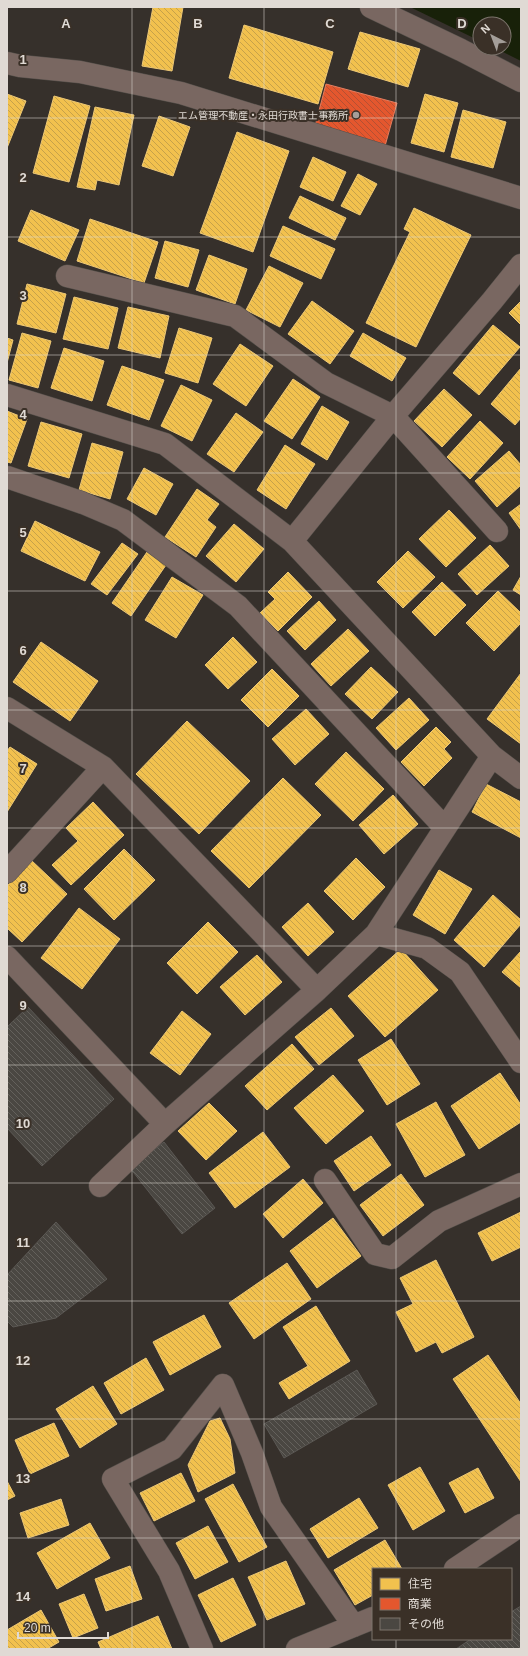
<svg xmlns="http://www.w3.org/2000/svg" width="528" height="1656" font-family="Arial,'Noto Sans JP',sans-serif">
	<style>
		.water { fill: #182109 }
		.homes { fill: url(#homes-back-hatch); stroke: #edc876 }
		.shops { fill: url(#shops-back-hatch); stroke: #e37e60 }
		.building { fill: url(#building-back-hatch); stroke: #5b5854 }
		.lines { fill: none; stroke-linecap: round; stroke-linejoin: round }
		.minor-casing { stroke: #544f4a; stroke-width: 23 }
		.minor { stroke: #796761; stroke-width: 22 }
		.grid { fill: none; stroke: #e0dad4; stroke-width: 1; stroke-opacity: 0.55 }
		.poi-dot { fill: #a49e99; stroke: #3a3027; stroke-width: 1.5 }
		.labels { text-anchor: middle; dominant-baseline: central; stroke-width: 4; stroke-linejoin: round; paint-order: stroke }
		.poi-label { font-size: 10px; fill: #e0dad4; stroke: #3a3027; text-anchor: end }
		.grid-label { font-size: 13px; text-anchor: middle; font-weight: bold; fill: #e0dad4; stroke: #3a3027; stroke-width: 4; stroke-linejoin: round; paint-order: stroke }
	</style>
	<defs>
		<pattern id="homes-back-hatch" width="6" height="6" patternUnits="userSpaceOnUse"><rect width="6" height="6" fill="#f2c14e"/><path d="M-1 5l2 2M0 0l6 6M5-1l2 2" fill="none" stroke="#c6a14a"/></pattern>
		<pattern id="shops-back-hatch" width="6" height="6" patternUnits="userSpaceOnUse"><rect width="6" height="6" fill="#e4572e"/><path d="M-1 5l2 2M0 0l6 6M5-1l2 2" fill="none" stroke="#b45033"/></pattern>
		<pattern id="building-back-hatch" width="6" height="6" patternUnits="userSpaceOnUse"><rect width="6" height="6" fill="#4a4742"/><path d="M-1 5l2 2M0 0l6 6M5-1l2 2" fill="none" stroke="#64615c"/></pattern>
	</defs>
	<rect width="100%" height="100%" fill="#36302b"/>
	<!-- water -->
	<path class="water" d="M 410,7 L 519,7 L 521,8 L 521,61 L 495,48 L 504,48 L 504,24 L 480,24 L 480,41 Z"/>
	<!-- homes -->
	<path class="homes" d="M 153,7 L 183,7 L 172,71 L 142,66 Z
		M 244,25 L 333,52 L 318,104 L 229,78 Z
		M 360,32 L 420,49 L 408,87 L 348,69 Z
		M 7,94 L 26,101 L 7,148 Z
		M 425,94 L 458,103 L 444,152 L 411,143 Z
		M 54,96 L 90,106 L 69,182 L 33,173 Z
		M 95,107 L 134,115 L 119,185 L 97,180 L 95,190 L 77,187 Z
		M 463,110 L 506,122 L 493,168 L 451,157 Z
		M 159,116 L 190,127 L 173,176 L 142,166 Z
		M 237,132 L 289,151 L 253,252 L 200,233 Z
		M 313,157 L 346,172 L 333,201 L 300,187 Z
		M 358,174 L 377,184 L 360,215 L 341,206 Z
		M 300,196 L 346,218 L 335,240 L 289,218 Z
		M 414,208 L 471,235 L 416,347 L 366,323 L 410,232 L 404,229 Z
		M 31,210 L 79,230 L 65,261 L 18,241 Z
		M 90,219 L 158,242 L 144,283 L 77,261 Z
		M 283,226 L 335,249 L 321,279 L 270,256 Z
		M 165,241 L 199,250 L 188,287 L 155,278 Z
		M 209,255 L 247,269 L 235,304 L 196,290 Z
		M 269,266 L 303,283 L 280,327 L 246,310 Z
		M 27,284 L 66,294 L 56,333 L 17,324 Z
		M 74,297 L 118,308 L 108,349 L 63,339 Z
		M 312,301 L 354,331 L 330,364 L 288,334 Z
		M 521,301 L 521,325 L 509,313 Z
		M 128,307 L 169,316 L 160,358 L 118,348 Z
		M 493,325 L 520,347 L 479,395 L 453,373 Z
		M 179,328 L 212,338 L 198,383 L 165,373 Z
		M 22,333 L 51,341 L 38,388 L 9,380 Z
		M 363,333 L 406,358 L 392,381 L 350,356 Z
		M 7,338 L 13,340 L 7,363 Z
		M 240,344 L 273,366 L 246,406 L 213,384 Z
		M 64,348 L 104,361 L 92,401 L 51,388 Z
		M 122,366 L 164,380 L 149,420 L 107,405 Z
		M 521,368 L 521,418 L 515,425 L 491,404 Z
		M 293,379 L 320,397 L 292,439 L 264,421 Z
		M 181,385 L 212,400 L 192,441 L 161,426 Z
		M 444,389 L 472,415 L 442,447 L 414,421 Z
		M 322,406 L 349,422 L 327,460 L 301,444 Z
		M 7,411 L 27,419 L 11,463 L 7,462 Z
		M 236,413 L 263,432 L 234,472 L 207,454 Z
		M 480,421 L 503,443 L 470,479 L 447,457 Z
		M 41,422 L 82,434 L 69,478 L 28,466 Z
		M 92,443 L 123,452 L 110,499 L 79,490 Z
		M 285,445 L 315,464 L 286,509 L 257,490 Z
		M 509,451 L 521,465 L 521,485 L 497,507 L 475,481 Z
		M 144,468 L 173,484 L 156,515 L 127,499 Z
		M 197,489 L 219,504 L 207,520 L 216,527 L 196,557 L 165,537 Z
		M 521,504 L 521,530 L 509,513 Z
		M 449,510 L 476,538 L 446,567 L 419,539 Z
		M 35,521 L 100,552 L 85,581 L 21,551 Z
		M 234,524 L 264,549 L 236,582 L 206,556 Z
		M 122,543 L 138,554 L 107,595 L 91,584 Z
		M 490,545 L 509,566 L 477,595 L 458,574 Z
		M 408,551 L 435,577 L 403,608 L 377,582 Z
		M 147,552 L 166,565 L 131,616 L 112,603 Z
		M 288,572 L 312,597 L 278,631 L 260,613 L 275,599 L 268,592 Z
		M 521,576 L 521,595 L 513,590 Z
		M 172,577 L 203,595 L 176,638 L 145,620 Z
		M 442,582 L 466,605 L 435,636 L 412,612 Z
		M 498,591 L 521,613 L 521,623 L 494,651 L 466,623 Z
		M 319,601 L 336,620 L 305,650 L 287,631 Z
		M 348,629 L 369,651 L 331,686 L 311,664 Z
		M 233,637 L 257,662 L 228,689 L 205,665 Z
		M 41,642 L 98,681 L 70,721 L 13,682 Z
		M 371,667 L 398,692 L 372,719 L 345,694 Z
		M 272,669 L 299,696 L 268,727 L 241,700 Z
		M 521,673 L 521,744 L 487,719 Z
		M 409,698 L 429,720 L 396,750 L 376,728 Z
		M 306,709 L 329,734 L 295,765 L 272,739 Z
		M 187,721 L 250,781 L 199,834 L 136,774 Z
		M 436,727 L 451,742 L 444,749 L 452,758 L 424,786 L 401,762 Z
		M 10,747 L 37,764 L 7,812 L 7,751 Z
		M 346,752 L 384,789 L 353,821 L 315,784 Z
		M 283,778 L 321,815 L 249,888 L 211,851 Z
		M 486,784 L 521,802 L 521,838 L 472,812 Z
		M 393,795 L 418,824 L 384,854 L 359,825 Z
		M 93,802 L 124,835 L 71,885 L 52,865 L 78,841 L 66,828 Z
		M 124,849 L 155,880 L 114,920 L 84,889 Z
		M 356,858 L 385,887 L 353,920 L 324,891 Z
		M 31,860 L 67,894 L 22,942 L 7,928 L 7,886 Z
		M 439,870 L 472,889 L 445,934 L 413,915 Z
		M 493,895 L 521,920 L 521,924 L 484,967 L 454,940 Z
		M 308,903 L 334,932 L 308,956 L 282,927 Z
		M 79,908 L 120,939 L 82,989 L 41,958 Z
		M 208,922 L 238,952 L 197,994 L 167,963 Z
		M 401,949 L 438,990 L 385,1037 L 348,996 Z
		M 521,951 L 521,988 L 502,972 Z
		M 257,955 L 282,982 L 245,1015 L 220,987 Z
		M 331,1008 L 354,1036 L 319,1065 L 295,1037 Z
		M 182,1011 L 211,1034 L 180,1075 L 150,1053 Z
		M 391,1039 L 420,1084 L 387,1105 L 358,1060 Z
		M 292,1044 L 314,1069 L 267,1110 L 245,1086 Z
		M 500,1073 L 521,1105 L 521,1122 L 479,1149 L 451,1106 Z
		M 333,1075 L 364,1111 L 326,1144 L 294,1108 Z
		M 436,1102 L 465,1155 L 425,1177 L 396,1124 Z
		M 209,1103 L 237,1131 L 206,1160 L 178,1131 Z
		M 263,1132 L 290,1167 L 235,1208 L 209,1173 Z
		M 371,1136 L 391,1165 L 354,1191 L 334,1161 Z
		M 401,1174 L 424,1205 L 383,1236 L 360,1205 Z
		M 303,1179 L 323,1203 L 283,1238 L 263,1214 Z
		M 521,1212 L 521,1247 L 492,1261 L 478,1233 Z
		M 333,1218 L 361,1256 L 317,1288 L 290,1251 Z
		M 436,1260 L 474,1337 L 442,1353 L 436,1342 L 416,1352 L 396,1312 L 413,1304 L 400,1278 Z
		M 287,1263 L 311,1299 L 254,1339 L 229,1303 Z
		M 316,1306 L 350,1361 L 289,1399 L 279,1383 L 308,1366 L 283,1327 Z
		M 204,1315 L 221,1347 L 170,1375 L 153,1342 Z
		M 488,1355 L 521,1404 L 521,1482 L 453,1379 Z
		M 146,1358 L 164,1390 L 121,1414 L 104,1383 Z
		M 93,1386 L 117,1424 L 80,1448 L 56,1409 Z
		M 220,1418 L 230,1439 L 235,1473 L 198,1492 L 188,1465 L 210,1421 Z
		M 54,1423 L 69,1456 L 30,1474 L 15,1440 Z
		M 420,1467 L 445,1511 L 413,1530 L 388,1485 Z
		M 478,1468 L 494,1498 L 465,1513 L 449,1483 Z
		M 181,1473 L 195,1501 L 154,1521 L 140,1493 Z
		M 7,1481 L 15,1496 L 7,1500 Z
		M 233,1484 L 267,1547 L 239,1562 L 205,1499 Z
		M 359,1498 L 378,1528 L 328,1558 L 310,1529 Z
		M 61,1499 L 69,1525 L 28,1538 L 20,1513 Z
		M 90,1523 L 110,1558 L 57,1589 L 37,1553 Z
		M 208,1526 L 228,1562 L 195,1579 L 176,1543 Z
		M 385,1540 L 402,1569 L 373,1569 L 373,1595 L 355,1605 L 334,1570 Z
		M 286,1561 L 305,1604 L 267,1620 L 248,1577 Z
		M 130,1566 L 142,1599 L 106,1611 L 95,1579 Z
		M 233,1578 L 256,1625 L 221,1642 L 198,1595 Z
		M 84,1594 L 98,1628 L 73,1638 L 59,1604 Z
		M 41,1610 L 59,1642 L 47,1649 L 7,1649 L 7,1630 Z
		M 158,1616 L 172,1649 L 101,1649 L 98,1642 Z"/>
	<!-- shops -->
	<path class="shops" d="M 326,84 L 397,103 L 385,146 L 315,126 Z"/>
	<!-- building -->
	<path class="building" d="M 28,1007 L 114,1099 L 42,1166 L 7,1128 L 7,1027 Z
		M 164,1142 L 215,1208 L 182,1234 L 130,1168 Z
		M 56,1222 L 107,1279 L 56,1318 L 13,1327 L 7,1321 L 7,1275 Z
		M 357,1370 L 377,1404 L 284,1458 L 264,1424 Z
		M 521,1606 L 521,1649 L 456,1649 L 471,1639 L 511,1639 L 511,1612 Z"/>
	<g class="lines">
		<!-- minor casing -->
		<g class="minor-casing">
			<path id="minor" d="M 371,7 L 461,50 L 521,81
				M 7,63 L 20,66 L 80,72 L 181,93 L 521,198
				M 67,276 L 235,316 L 326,383 L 393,416 L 497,531
				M 7,395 L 165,444 L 292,541 L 492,756 L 521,778
				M 7,477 L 83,503 L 123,520 L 238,606 L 445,828
				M 292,541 L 393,416 L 492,301 L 521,265
				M 7,708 L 103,767 L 317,990
				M 7,872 L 103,767
				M 376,934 L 427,948 L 460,972 L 521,1062
				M 7,957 L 165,1124
				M 325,1180 L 375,1254 L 392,1258 L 439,1221 L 521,1184
				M 100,1186 L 165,1124 L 317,990 L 376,934 L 492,756
				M 455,1569 L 521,1525
				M 202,1649 L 169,1571 L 113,1479 L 172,1449 L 223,1385 L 252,1453 L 271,1507 L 354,1626
				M 297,1649 L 373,1618"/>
		</g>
		<!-- minor -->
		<use href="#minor" class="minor"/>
	</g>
	<!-- grid -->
	<path class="grid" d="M 132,7 L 132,1649M 264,7 L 264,1649M 396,7 L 396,1569M 7,118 L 521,118M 7,237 L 521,237M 7,355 L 521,355M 7,473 L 521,473M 7,591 L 521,591M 7,710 L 521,710M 7,828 L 521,828M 7,946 L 521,946M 7,1065 L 521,1065M 7,1183 L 521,1183M 7,1301 L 521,1301M 7,1419 L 521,1419M 7,1538 L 521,1538M 396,1639 L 396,1649"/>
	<!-- markers -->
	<circle class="poi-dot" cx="356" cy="115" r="4"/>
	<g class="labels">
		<!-- poi labels -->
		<g class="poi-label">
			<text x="348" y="115">エム管理不動産・永田行政書士事務所</text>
		</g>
	</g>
	<g class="grid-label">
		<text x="66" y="28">A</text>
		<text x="198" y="28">B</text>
		<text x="330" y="28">C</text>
		<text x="462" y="28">D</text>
		<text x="23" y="64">1</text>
		<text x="23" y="182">2</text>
		<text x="23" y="300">3</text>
		<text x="23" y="419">4</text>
		<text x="23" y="537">5</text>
		<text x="23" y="655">6</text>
		<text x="23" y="773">7</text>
		<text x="23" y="892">8</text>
		<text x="23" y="1010">9</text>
		<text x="23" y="1128">10</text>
		<text x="23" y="1247">11</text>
		<text x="23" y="1365">12</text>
		<text x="23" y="1483">13</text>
		<text x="23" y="1601">14</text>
	</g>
	<!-- border -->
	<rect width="528" height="1656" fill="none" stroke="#e0dad4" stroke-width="16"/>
	<!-- legend -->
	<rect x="372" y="1568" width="140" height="72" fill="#3a3027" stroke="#7c746c"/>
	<rect x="380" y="1578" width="20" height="12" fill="#f2c14e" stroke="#7c746c"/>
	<text x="408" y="1588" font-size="12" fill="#e0dad4">住宅</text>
	<rect x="380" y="1598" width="20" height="12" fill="#e4572e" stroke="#7c746c"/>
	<text x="408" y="1608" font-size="12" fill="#e0dad4">商業</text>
	<rect x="380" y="1618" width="20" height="12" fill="#4a4742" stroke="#7c746c"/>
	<text x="408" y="1628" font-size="12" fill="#e0dad4">その他</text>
	<!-- north arrow -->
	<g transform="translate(492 36) rotate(318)"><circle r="19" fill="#3a3027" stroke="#7c746c"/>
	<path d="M0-3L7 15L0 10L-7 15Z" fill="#a49e99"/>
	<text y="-6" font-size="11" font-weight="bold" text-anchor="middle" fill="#e0dad4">N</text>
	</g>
	<!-- scale -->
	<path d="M18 1632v6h90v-6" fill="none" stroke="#e0dad4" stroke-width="2"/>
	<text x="24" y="1632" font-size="12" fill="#e0dad4" stroke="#3a3027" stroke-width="3" paint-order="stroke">20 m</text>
</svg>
